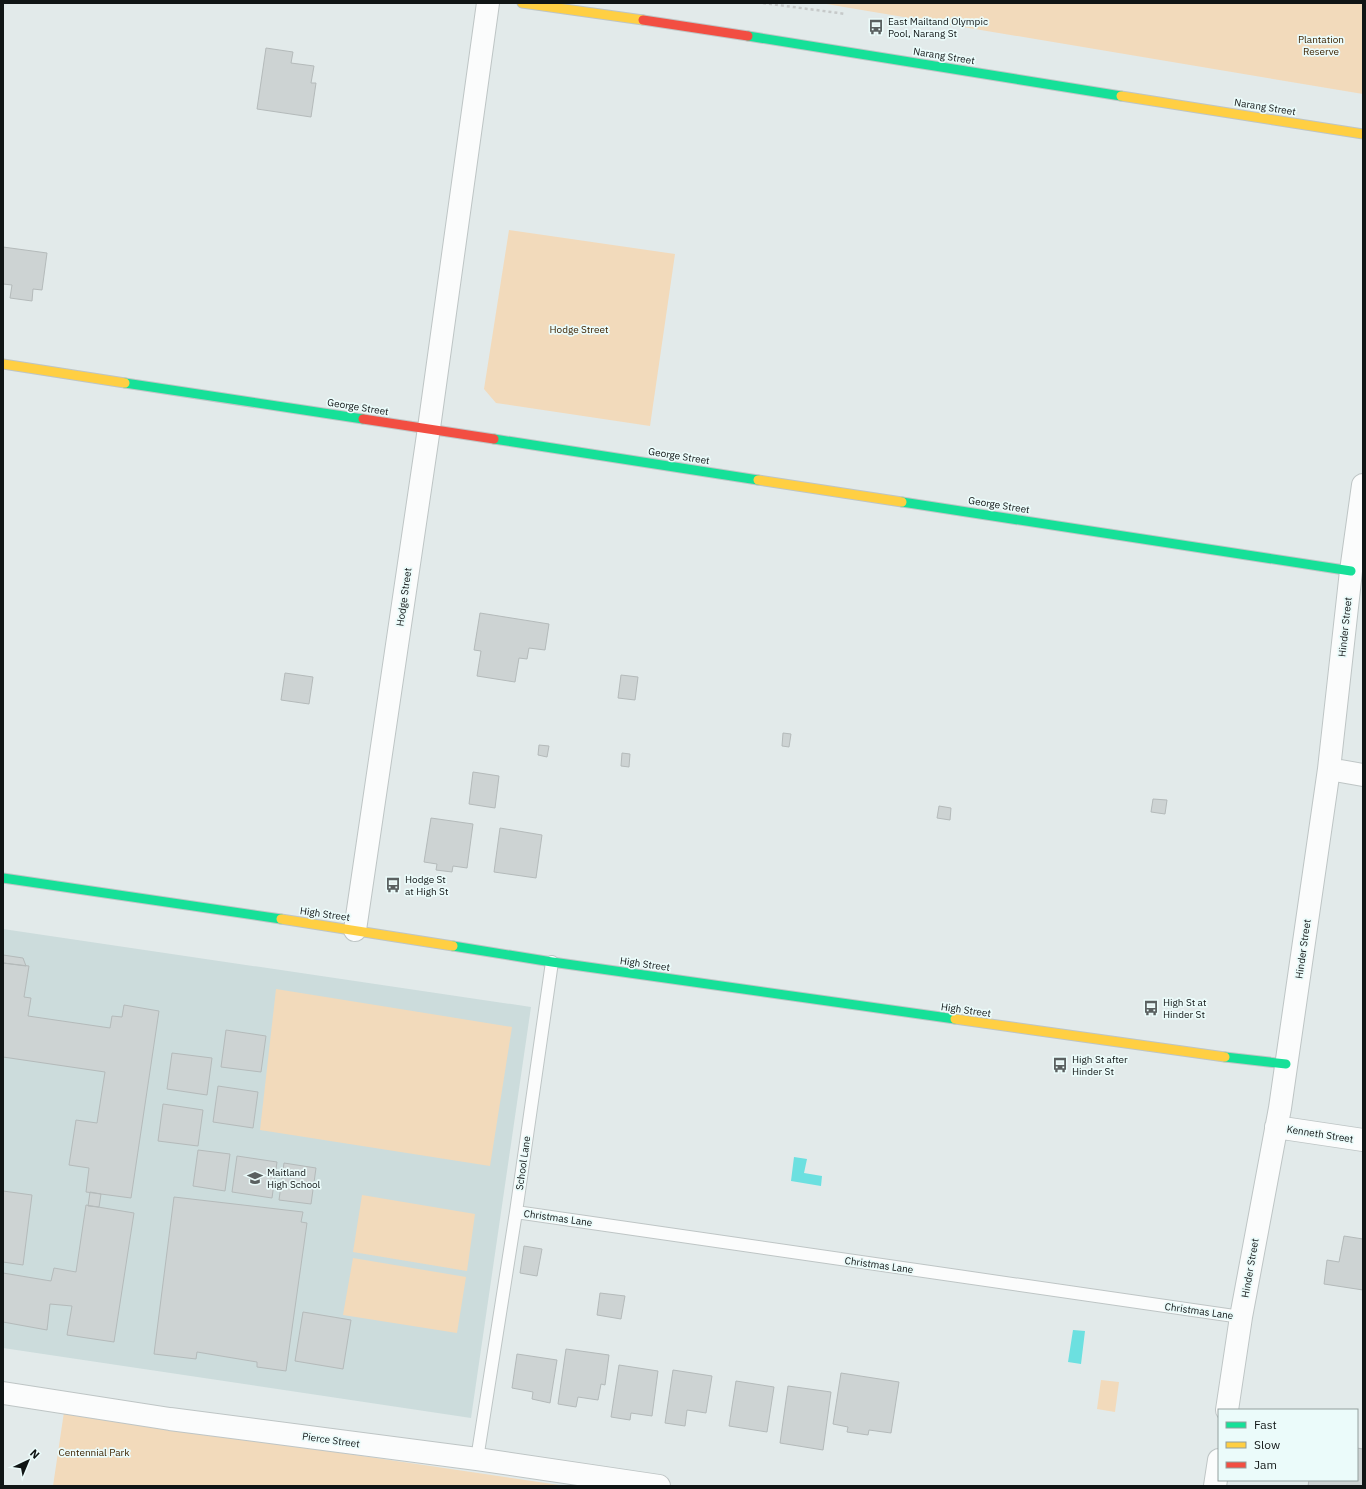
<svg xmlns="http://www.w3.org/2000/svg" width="1366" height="1489" font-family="'IBM Plex Sans',sans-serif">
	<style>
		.built { fill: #ccdcdc }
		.green { fill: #f2dabb }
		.water { fill: #6ce0e0 }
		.building { fill: #cdd3d3; stroke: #b4baba }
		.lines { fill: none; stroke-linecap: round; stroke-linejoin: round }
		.lane-casing { stroke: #bec5c5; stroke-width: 14 }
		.street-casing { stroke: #bec5c5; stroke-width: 24 }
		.fast-casing { stroke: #bec5c5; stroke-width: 11 }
		.slow-casing { stroke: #bec5c5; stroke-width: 11 }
		.jam-casing { stroke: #bec5c5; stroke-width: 11 }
		.path { stroke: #c6c9c9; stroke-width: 2.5; stroke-dasharray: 3 3; stroke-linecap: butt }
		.lane { stroke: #fbfcfc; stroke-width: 12 }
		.street { stroke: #fbfcfc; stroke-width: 22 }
		.fast { stroke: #16e098; stroke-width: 9 }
		.slow { stroke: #ffcf43; stroke-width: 9 }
		.jam { stroke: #f24e42; stroke-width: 9 }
		.labels { text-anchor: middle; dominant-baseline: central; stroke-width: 3.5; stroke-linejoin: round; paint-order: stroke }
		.poi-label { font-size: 10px; fill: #101515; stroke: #ebfbfa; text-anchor: start }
		.park-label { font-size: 10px; fill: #3d2300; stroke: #ebfbfa }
		.street-label { font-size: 10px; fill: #101515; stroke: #ebfbfa }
	</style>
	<rect width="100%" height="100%" fill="#e2eaea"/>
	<!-- built -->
	<path class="built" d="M 3,929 L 531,1007 L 471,1418 L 3,1348 Z"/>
	<!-- green -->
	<path class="green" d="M 821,3 L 1363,3 L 1363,94 L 844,7 Z
		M 509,230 L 675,254 L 650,426 L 496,403 L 484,389 Z
		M 276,989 L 512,1027 L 490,1166 L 260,1130 Z
		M 362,1195 L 475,1214 L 467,1271 L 353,1252 Z
		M 353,1258 L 466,1277 L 457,1333 L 343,1315 Z
		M 1101,1380 L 1119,1382 L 1115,1412 L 1097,1409 Z
		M 64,1412 L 566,1486 L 53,1486 Z"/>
	<!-- water -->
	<path class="water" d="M 794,1157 L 807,1159 L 804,1173 L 822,1176 L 821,1186 L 791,1181 Z
		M 1073,1330 L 1085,1331 L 1081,1364 L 1068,1362 Z"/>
	<!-- building -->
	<path class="building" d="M 266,48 L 293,52 L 291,63 L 314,66 L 311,83 L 316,83 L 311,117 L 257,109 Z
		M 3,247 L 47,253 L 42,290 L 33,289 L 32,301 L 10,298 L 12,285 L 3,284 Z
		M 480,613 L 549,624 L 545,650 L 529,648 L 527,659 L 519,658 L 515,682 L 477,676 L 481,651 L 474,650 Z
		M 285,673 L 313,677 L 309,704 L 281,700 Z
		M 621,675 L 638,677 L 635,700 L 618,698 Z
		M 783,733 L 791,734 L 789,747 L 782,746 Z
		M 539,745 L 549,746 L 547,757 L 538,755 Z
		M 622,753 L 630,754 L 629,767 L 621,766 Z
		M 473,772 L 499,776 L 495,808 L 469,804 Z
		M 1153,799 L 1167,800 L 1165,814 L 1151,812 Z
		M 939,806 L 951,808 L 950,820 L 937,818 Z
		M 431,818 L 473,824 L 467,868 L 453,866 L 452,872 L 436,870 L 437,864 L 424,862 Z
		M 500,828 L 542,835 L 536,878 L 494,872 Z
		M 3,955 L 23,958 L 26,966 L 3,963 Z
		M 3,963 L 29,966 L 24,997 L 31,998 L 28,1016 L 110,1028 L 112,1016 L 122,1017 L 124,1005 L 159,1011 L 131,1198 L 86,1192 L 89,1168 L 69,1165 L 76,1120 L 97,1123 L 105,1072 L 3,1057 Z
		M 226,1030 L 266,1036 L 261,1072 L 221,1067 Z
		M 172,1053 L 212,1058 L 207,1095 L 167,1089 Z
		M 218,1086 L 258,1092 L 253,1128 L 213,1122 Z
		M 163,1104 L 203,1110 L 198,1146 L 158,1141 Z
		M 198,1150 L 230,1154 L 225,1191 L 193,1186 Z
		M 237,1156 L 277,1162 L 272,1198 L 232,1192 Z
		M 284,1163 L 316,1168 L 311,1204 L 279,1200 Z
		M 3,1191 L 32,1195 L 23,1265 L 3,1262 Z
		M 90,1192 L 101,1194 L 99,1207 L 88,1206 Z
		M 174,1197 L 303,1212 L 301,1222 L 307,1223 L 286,1371 L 257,1367 L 257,1362 L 197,1352 L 196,1359 L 154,1354 Z
		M 86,1205 L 134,1213 L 114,1342 L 67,1335 L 72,1306 L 50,1304 L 47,1330 L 3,1322 L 3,1273 L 51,1281 L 54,1268 L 76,1272 Z
		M 1344,1236 L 1363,1239 L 1363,1290 L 1324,1284 L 1327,1260 L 1339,1262 Z
		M 524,1246 L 542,1249 L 537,1276 L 520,1273 Z
		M 600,1293 L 625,1296 L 621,1319 L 597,1315 Z
		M 303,1312 L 351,1320 L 343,1369 L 295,1361 Z
		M 566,1349 L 609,1355 L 605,1385 L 601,1384 L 598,1400 L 578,1397 L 576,1407 L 558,1404 Z
		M 517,1354 L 557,1360 L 550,1403 L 532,1399 L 533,1392 L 512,1388 Z
		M 619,1365 L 658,1371 L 652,1416 L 631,1413 L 630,1420 L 611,1417 Z
		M 673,1370 L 712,1376 L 706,1413 L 687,1410 L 685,1426 L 665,1423 Z
		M 841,1373 L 899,1382 L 891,1433 L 869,1430 L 868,1435 L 847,1432 L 848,1427 L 833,1424 Z
		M 736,1381 L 774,1387 L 767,1432 L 729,1426 Z
		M 788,1386 L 831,1392 L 823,1450 L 780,1443 Z
		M 1357,1448 L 1363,1449 L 1363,1486 L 1308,1486 L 1309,1480 L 1357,1480 Z"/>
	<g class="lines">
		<!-- lane casing -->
		<g class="lane-casing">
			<path id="lane" d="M 516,1212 L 1241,1317
				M 477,1459 L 516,1212 L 552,962"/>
		</g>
		<!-- street casing -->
		<g class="street-casing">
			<path id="street" d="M 1329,769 L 1363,775
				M 355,930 L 429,428 L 488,3
				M 1276,1127 L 1363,1140
				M 3,1393 L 170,1419 L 477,1459 L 659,1486
				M 1227,1410 L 1241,1317 L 1280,1108 L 1329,769 L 1351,571 L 1363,485
				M 1215,1486 L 1219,1460"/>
		</g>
		<!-- fast casing -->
		<g class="fast-casing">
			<path id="fast" d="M 748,36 L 1121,96
				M 125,383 L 363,419
				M 494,439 L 758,480
				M 902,502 L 1351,571
				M 3,878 L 281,919
				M 453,946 L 552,962 L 955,1019
				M 1225,1057 L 1286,1064"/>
		</g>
		<!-- slow casing -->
		<g class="slow-casing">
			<path id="slow" d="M 522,3 L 643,20
				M 1121,96 L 1363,134
				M 3,364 L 125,383
				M 758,480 L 902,502
				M 281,919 L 453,946
				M 955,1019 L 1225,1057"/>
		</g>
		<!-- jam casing -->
		<g class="jam-casing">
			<path id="jam" d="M 643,20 L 748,36
				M 363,419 L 494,439"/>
		</g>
		<!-- path -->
		<path class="path" d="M 763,3 L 846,14"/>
		<!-- lane -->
		<use href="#lane" class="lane"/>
		<!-- street -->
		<use href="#street" class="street"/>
		<!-- fast -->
		<use href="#fast" class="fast"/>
		<!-- slow -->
		<use href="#slow" class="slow"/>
		<!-- jam -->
		<use href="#jam" class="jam"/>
	</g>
	<!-- icons -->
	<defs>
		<g id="bus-bare" transform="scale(1.2)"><path d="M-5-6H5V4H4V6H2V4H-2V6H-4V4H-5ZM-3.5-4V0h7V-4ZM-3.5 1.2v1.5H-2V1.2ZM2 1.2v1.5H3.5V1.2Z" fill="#5a6060" stroke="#ebfbfa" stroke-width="2.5" paint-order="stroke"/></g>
		<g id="school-bare" transform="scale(1.2)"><path d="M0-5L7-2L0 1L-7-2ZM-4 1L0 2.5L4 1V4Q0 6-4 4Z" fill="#5a6060" stroke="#ebfbfa" stroke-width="2.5" paint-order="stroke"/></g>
	</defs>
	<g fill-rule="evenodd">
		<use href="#bus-bare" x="876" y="27"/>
		<use href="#bus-bare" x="393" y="885"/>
		<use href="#bus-bare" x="1151" y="1008"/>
		<use href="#bus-bare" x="1060" y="1065"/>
		<use href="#school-bare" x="255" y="1178"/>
	</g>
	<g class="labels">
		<!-- poi labels -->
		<g class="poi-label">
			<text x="888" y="21">East Mailtand Olympic<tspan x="888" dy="12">Pool, Narang St</tspan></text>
			<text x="405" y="879">Hodge St<tspan x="405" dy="12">at High St</tspan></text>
			<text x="1163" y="1002">High St at<tspan x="1163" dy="12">Hinder St</tspan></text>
			<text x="1072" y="1059">High St after<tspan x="1072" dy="12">Hinder St</tspan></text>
			<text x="267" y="1172">Maitland<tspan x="267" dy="12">High School</tspan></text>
		</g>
		<!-- park labels -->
		<g class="park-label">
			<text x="1321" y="39">Plantation<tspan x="1321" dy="12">Reserve</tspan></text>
			<text x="579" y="329">Hodge Street</text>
			<text x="94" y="1452">Centennial Park</text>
		</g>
		<!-- street labels -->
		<g class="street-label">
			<text transform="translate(944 56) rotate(9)">Narang Street</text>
			<text transform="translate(1265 107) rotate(9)">Narang Street</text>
			<text transform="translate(358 407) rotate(9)">George Street</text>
			<text transform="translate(679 456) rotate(9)">George Street</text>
			<text transform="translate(999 505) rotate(9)">George Street</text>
			<text transform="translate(404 597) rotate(-82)">Hodge Street</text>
			<text transform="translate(1345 627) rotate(-84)">Hinder Street</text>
			<text transform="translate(325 914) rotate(8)">High Street</text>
			<text transform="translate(1303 949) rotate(-82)">Hinder Street</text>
			<text transform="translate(645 964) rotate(8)">High Street</text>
			<text transform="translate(966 1010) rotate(8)">High Street</text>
			<text transform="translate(1320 1134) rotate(9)">Kenneth Street</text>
			<text transform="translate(523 1163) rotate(-82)">School Lane</text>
			<text transform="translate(558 1218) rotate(8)">Christmas Lane</text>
			<text transform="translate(879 1265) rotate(8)">Christmas Lane</text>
			<text transform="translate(1250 1268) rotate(-80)">Hinder Street</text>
			<text transform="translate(1199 1311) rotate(8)">Christmas Lane</text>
			<text transform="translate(331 1440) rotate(8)">Pierce Street</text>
		</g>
	</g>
	<!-- border -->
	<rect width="1366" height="1489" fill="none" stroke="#101515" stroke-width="8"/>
	<!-- legend -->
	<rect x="1218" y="1409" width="140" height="72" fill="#ebfbfa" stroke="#939f9e"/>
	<rect x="1226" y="1422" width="20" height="6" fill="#16e098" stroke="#939f9e"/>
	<text x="1254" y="1429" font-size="12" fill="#101515">Fast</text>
	<rect x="1226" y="1442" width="20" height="6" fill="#ffcf43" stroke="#939f9e"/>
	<text x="1254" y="1449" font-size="12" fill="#101515">Slow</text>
	<rect x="1226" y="1462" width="20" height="6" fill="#f24e42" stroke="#939f9e"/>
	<text x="1254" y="1469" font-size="12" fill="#101515">Jam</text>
	<!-- north arrow -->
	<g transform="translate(28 1461) rotate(44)" stroke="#ebfbfa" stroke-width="3" paint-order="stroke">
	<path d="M0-3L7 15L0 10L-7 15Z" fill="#101515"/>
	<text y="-6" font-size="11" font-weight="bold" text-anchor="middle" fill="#101515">N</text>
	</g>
</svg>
